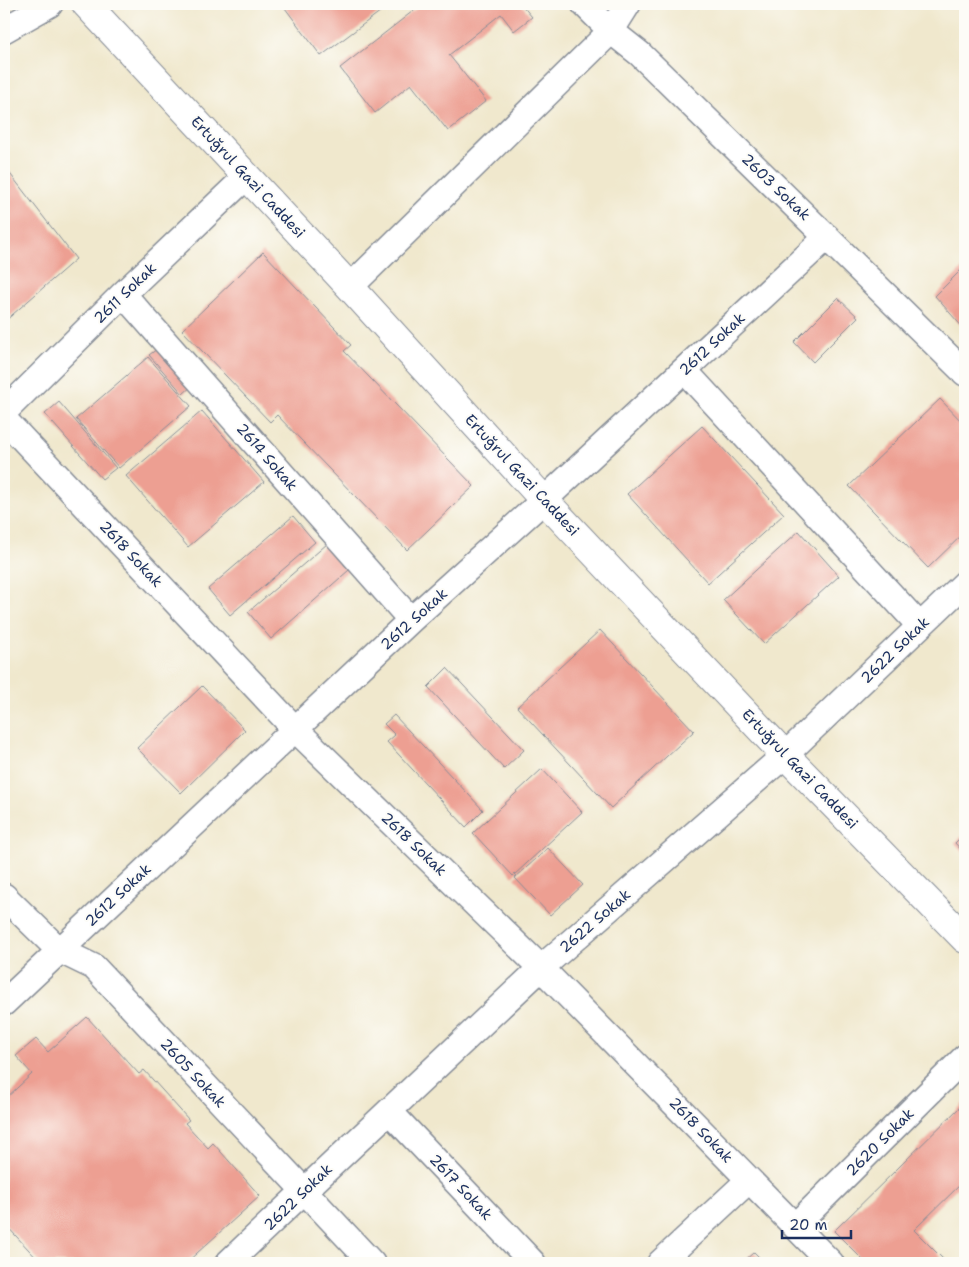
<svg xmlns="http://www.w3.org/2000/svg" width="969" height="1267" font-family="'Shantell Sans',sans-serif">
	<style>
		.building { fill: #ed9f92 }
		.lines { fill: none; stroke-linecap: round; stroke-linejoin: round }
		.minor-casing { stroke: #868c96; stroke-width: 28 }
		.secondary-casing { stroke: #868c96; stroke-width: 30 }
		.minor { stroke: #fff; stroke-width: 25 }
		.secondary { stroke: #fff; stroke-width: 28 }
		.labels { text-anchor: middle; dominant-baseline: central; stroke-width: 4; stroke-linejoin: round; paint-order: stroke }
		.street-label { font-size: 15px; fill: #1b2f5e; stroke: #fdfcf7 }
	</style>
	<rect width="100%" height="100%" fill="#fdfcf7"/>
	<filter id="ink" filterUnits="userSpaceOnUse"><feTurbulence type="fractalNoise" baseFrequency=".02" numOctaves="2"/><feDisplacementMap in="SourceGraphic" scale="10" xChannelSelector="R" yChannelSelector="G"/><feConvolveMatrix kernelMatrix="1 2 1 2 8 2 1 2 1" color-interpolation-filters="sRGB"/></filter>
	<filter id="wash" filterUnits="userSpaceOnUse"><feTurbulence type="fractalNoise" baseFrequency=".0096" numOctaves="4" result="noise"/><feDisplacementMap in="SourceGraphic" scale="20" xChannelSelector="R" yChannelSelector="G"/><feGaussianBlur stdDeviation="1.12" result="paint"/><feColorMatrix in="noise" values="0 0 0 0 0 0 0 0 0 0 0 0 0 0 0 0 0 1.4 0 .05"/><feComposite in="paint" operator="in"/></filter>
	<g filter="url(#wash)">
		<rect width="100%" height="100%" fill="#f0e8cd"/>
		<g id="blocks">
			<!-- building -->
			<path class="building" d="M 282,4 L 388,4 L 389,5 L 321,56 Z
				M 422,4 L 521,4 L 532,17 L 514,31 L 501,14 L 449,55 L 486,101 L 448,131 L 411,84 L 375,113 L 340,68 Z
				M 4,166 L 76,259 L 4,322 Z
				M 263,252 L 351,345 L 344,351 L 474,486 L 407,550 L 277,415 L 270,422 L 182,330 Z
				M 965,266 L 965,330 L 935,296 Z
				M 838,298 L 858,317 L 813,362 L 794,342 Z
				M 161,346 L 194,384 L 183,394 L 149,355 Z
				M 148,357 L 191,406 L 119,468 L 76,419 Z
				M 940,399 L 965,425 L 965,532 L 928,568 L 849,486 Z
				M 59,402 L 116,468 L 102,479 L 45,414 Z
				M 202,411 L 264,482 L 188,547 L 126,476 Z
				M 702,426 L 784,514 L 708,583 L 627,494 Z
				M 293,516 L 315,542 L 230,615 L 208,589 Z
				M 799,531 L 839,576 L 764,644 L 723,600 Z
				M 327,544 L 349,570 L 271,639 L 248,612 Z
				M 600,630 L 694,731 L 611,808 L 517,707 Z
				M 447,668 L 524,750 L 504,769 L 428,687 Z
				M 202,686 L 245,730 L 181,793 L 137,748 Z
				M 394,715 L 483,810 L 466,827 L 387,742 L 395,735 L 384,724 Z
				M 542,769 L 582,812 L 513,876 L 473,833 Z
				M 965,833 L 965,854 L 955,843 Z
				M 548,848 L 583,885 L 550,915 L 515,878 Z
				M 87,1017 L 139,1074 L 144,1070 L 189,1120 L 185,1123 L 208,1148 L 213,1143 L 260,1196 L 186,1263 L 41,1263 L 4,1223 L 4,1100 L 32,1074 L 16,1056 L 36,1039 L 48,1052 Z
				M 965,1102 L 965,1180 L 914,1230 L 947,1263 L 866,1263 L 834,1231 Z
				M 754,1252 L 765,1263 L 742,1263 Z"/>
		</g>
	</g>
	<g filter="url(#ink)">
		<use href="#blocks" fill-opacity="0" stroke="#868c96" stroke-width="1"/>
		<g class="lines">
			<!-- minor casing -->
			<g class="minor-casing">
				<path id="minor" d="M 584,4 L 611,31 L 640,54 L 965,373
					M 4,30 L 50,4
					M 350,287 L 611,31 L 628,4
					M 123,294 L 411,620
					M 684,370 L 920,626
					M 4,412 L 123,294 L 247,176
					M 4,419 L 295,729 L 541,968 L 831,1263
					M 4,896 L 59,950 L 94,967 L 372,1263
					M 4,1003 L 411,620 L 544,500 L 827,237
					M 389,1111 L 533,1263
					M 795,1226 L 965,1057
					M 228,1263 L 304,1191 L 541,968 L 785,755 L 965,583
					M 660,1263 L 749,1180"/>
			</g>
			<!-- secondary casing -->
			<g class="secondary-casing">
				<path id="secondary" d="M 86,4 L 350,287 L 544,500 L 785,755 L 965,939"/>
			</g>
			<!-- minor -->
			<use href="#minor" class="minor"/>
			<!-- secondary -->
			<use href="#secondary" class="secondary"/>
		</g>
	</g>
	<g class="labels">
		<!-- street labels -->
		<g class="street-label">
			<text transform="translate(248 177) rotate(47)">Ertuğrul Gazi Caddesi</text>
			<text transform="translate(776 187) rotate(44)">2603 Sokak</text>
			<text transform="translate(125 293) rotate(-44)">2611 Sokak</text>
			<text transform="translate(712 344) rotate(-43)">2612 Sokak</text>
			<text transform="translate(267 457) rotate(49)">2614 Sokak</text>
			<text transform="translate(522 475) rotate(47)">Ertuğrul Gazi Caddesi</text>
			<text transform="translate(131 554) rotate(47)">2618 Sokak</text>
			<text transform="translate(414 619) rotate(-42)">2612 Sokak</text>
			<text transform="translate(895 650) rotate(-44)">2622 Sokak</text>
			<text transform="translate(800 769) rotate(46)">Ertuğrul Gazi Caddesi</text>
			<text transform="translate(414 844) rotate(44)">2618 Sokak</text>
			<text transform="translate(118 895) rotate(-43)">2612 Sokak</text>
			<text transform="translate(595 921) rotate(-41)">2622 Sokak</text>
			<text transform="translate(193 1073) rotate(47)">2605 Sokak</text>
			<text transform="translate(701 1130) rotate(46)">2618 Sokak</text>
			<text transform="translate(880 1142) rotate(-45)">2620 Sokak</text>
			<text transform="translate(461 1187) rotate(47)">2617 Sokak</text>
			<text transform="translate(298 1197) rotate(-44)">2622 Sokak</text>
		</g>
	</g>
	<!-- margin -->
	<rect width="969" height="1267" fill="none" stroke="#fdfcf7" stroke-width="20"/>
	<!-- scale -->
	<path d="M782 1230v8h69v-8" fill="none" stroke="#1b2f5e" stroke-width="2.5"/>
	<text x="789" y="1230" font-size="15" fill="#1b2f5e" stroke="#fdfcf7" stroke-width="4" paint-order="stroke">20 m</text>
</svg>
